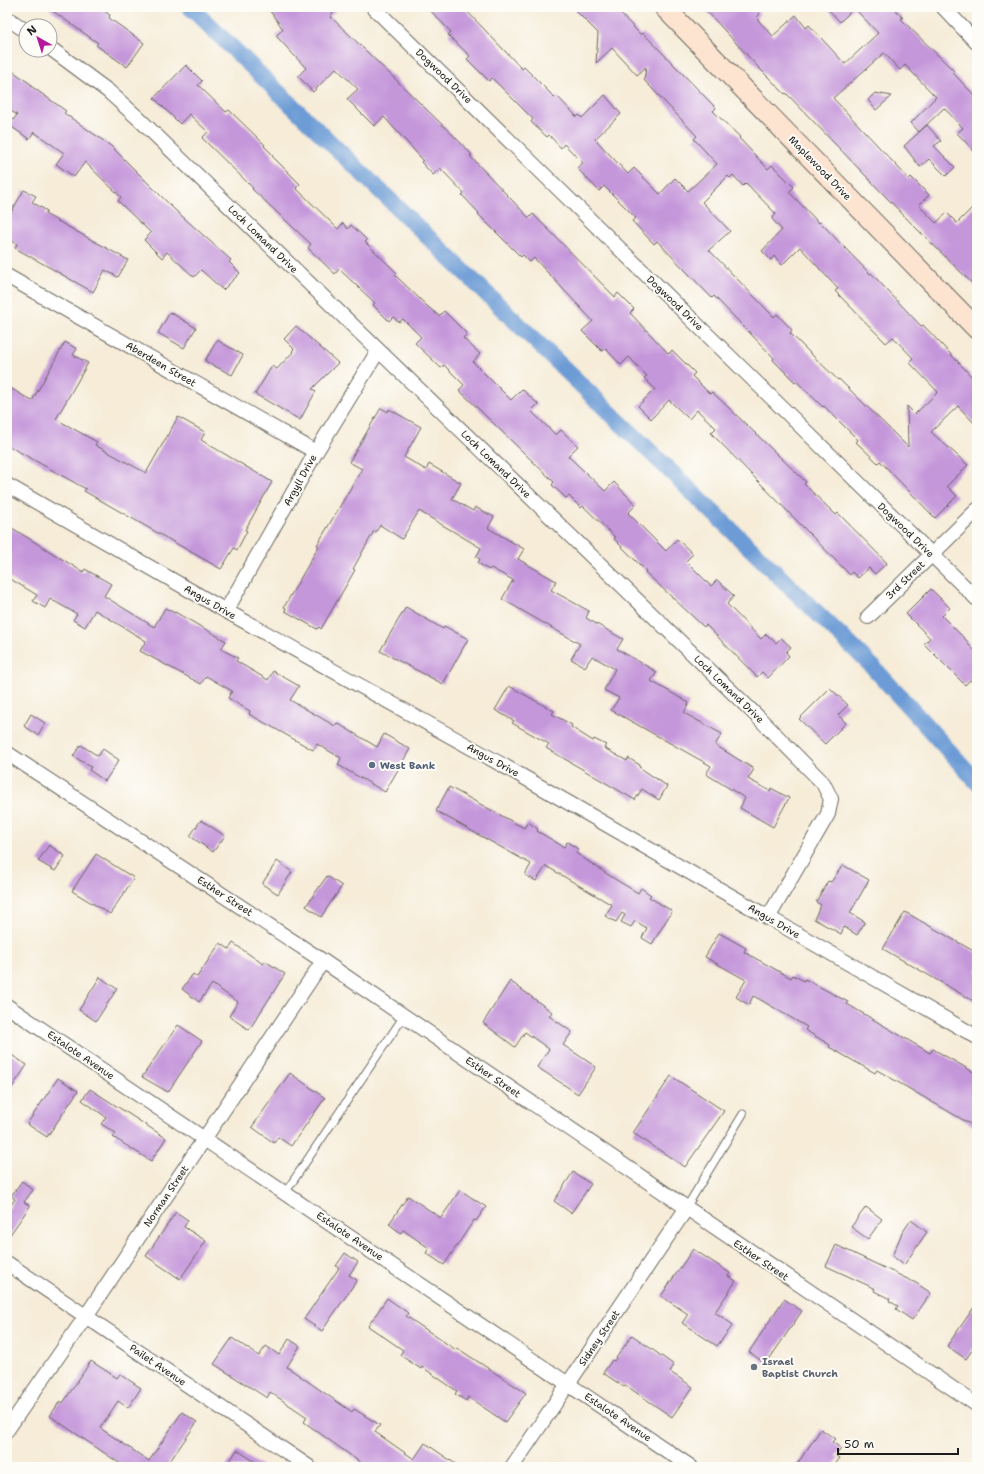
<svg xmlns="http://www.w3.org/2000/svg" width="984" height="1474" font-family="'Shantell Sans',sans-serif">
	<style>
		.lines { fill: none; stroke-linecap: round; stroke-linejoin: round }
		.canal { stroke: #6c9bd5; stroke-width: 17 }
		.building { fill: #c496da; fill-rule: evenodd }
		.lane-casing { stroke: #68655e; stroke-width: 9 }
		.street-casing { stroke: #68655e; stroke-width: 16 }
		.secondary-casing { stroke: #68655e; stroke-width: 22 }
		.lane { stroke: #fff; stroke-width: 7 }
		.street { stroke: #fff; stroke-width: 14 }
		.secondary { stroke: #fde4d0; stroke-width: 20 }
		.service-dot { fill: #5c6f8a; stroke: #fdfcf7; stroke-width: 1.5 }
		.worship-dot { fill: #6b7280; stroke: #fdfcf7; stroke-width: 1.5 }
		.labels { text-anchor: middle; dominant-baseline: central; stroke-width: 4; stroke-linejoin: round; paint-order: stroke }
		.street-label { font-size: 10px; fill: #1c1c1c; stroke: #fdfcf7 }
		.service-label { font-size: 10px; font-weight: bold; fill: #4e5e75; stroke: #fdfcf7; text-anchor: start }
		.worship-label { font-size: 10px; font-weight: bold; fill: #5b616d; stroke: #fdfcf7; text-anchor: start }
	</style>
	<rect width="100%" height="100%" fill="#fdfcf7"/>
	<filter id="ink" filterUnits="userSpaceOnUse"><feTurbulence type="fractalNoise" baseFrequency=".025" numOctaves="2"/><feDisplacementMap in="SourceGraphic" scale="8" xChannelSelector="R" yChannelSelector="G"/><feConvolveMatrix kernelMatrix="1 2 1 2 8 2 1 2 1" color-interpolation-filters="sRGB"/></filter>
	<filter id="wash" filterUnits="userSpaceOnUse"><feTurbulence type="fractalNoise" baseFrequency=".012" numOctaves="4" result="noise"/><feDisplacementMap in="SourceGraphic" scale="16" xChannelSelector="R" yChannelSelector="G"/><feGaussianBlur stdDeviation="0.9" result="paint"/><feColorMatrix in="noise" values="0 0 0 0 0 0 0 0 0 0 0 0 0 0 0 0 0 1.4 0 .05"/><feComposite in="paint" operator="in"/></filter>
	<g filter="url(#wash)">
		<rect width="100%" height="100%" fill="#f6ecd8"/>
		<g class="lines">
			<!-- canal -->
			<path class="canal" d="M 190,7 L 873,667 L 977,782"/>
		</g>
		<g id="blocks">
			<!-- building -->
			<path class="building" d="M 47,7 L 98,7 L 110,15 L 109,18 L 144,43 L 127,67 L 96,45 L 98,43 Z
				M 267,7 L 339,7 L 330,16 L 456,138 L 472,155 L 470,156 L 529,218 L 533,214 L 615,297 L 618,293 L 634,309 L 630,313 L 669,354 L 672,350 L 695,373 L 692,376 L 710,394 L 712,392 L 728,407 L 806,482 L 804,484 L 836,515 L 838,513 L 887,563 L 875,574 L 869,568 L 858,578 L 852,572 L 850,575 L 711,433 L 716,428 L 697,410 L 689,419 L 669,400 L 651,419 L 638,406 L 655,389 L 644,378 L 647,376 L 629,357 L 621,365 L 605,348 L 602,351 L 582,331 L 593,321 L 534,258 L 530,262 L 523,255 L 521,257 L 478,214 L 479,213 L 462,195 L 464,193 L 440,168 L 433,175 L 421,162 L 423,160 L 384,117 L 374,126 L 347,99 L 358,89 L 336,68 L 313,92 L 298,76 L 306,68 L 276,36 L 283,29 Z
				M 427,7 L 463,7 L 522,69 L 524,67 L 555,98 L 557,96 L 577,117 L 579,115 L 582,118 L 605,95 L 621,114 L 595,139 L 628,174 L 634,168 L 660,194 L 675,178 L 688,191 L 717,164 L 694,139 L 697,136 L 644,80 L 646,67 L 637,75 L 612,48 L 596,63 L 598,33 L 572,7 L 614,7 L 641,35 L 643,33 L 716,108 L 713,111 L 740,137 L 739,138 L 768,169 L 772,165 L 794,187 L 789,192 L 819,223 L 820,222 L 870,274 L 871,273 L 921,326 L 923,325 L 977,382 L 977,426 L 958,406 L 931,432 L 968,465 L 947,486 L 957,496 L 935,518 L 880,461 L 878,463 L 856,442 L 858,440 L 824,406 L 823,407 L 796,381 L 795,382 L 773,360 L 774,358 L 714,296 L 712,298 L 657,241 L 654,244 L 632,221 L 636,218 L 604,186 L 599,191 L 577,168 L 583,163 L 564,144 L 561,148 L 549,135 L 547,137 L 531,122 L 533,119 L 492,78 L 489,81 L 467,59 L 470,56 L 448,35 L 451,32 ZM 733,175 L 743,186 L 746,183 L 776,214 L 772,219 L 782,230 L 762,251 L 771,260 L 774,256 L 782,265 L 800,247 L 838,289 L 835,291 L 886,343 L 893,337 L 913,358 L 909,362 L 938,392 L 915,414 L 907,406 L 908,447 L 839,379 L 838,380 L 809,352 L 790,333 L 792,330 L 777,314 L 774,317 L 709,250 L 730,231 L 702,202 L 728,176 L 730,178 Z
				M 703,7 L 753,7 L 760,14 L 756,18 L 773,36 L 796,15 L 806,28 L 809,25 L 845,64 L 878,33 L 854,8 L 840,22 L 826,7 L 893,7 L 903,18 L 901,19 L 954,71 L 953,73 L 977,98 L 977,154 L 957,133 L 963,128 L 944,108 L 919,132 L 911,123 L 936,97 L 905,65 L 900,70 L 884,53 L 833,98 L 909,179 L 911,177 L 929,195 L 919,205 L 936,223 L 947,213 L 957,223 L 977,203 L 977,288 L 914,226 L 786,93 L 785,94 L 758,67 Z
				M 186,65 L 202,81 L 198,85 L 226,112 L 229,110 L 265,145 L 264,146 L 273,155 L 272,156 L 300,184 L 296,188 L 338,229 L 343,223 L 348,229 L 351,225 L 367,240 L 365,242 L 397,273 L 395,275 L 427,306 L 439,316 L 444,311 L 467,334 L 463,338 L 480,354 L 473,362 L 511,400 L 522,389 L 538,404 L 531,411 L 556,435 L 561,430 L 578,446 L 568,456 L 605,491 L 614,482 L 636,505 L 628,513 L 666,551 L 677,539 L 693,554 L 686,561 L 711,586 L 717,580 L 734,596 L 727,604 L 761,639 L 766,634 L 776,643 L 781,638 L 791,647 L 786,652 L 789,656 L 768,678 L 762,672 L 757,677 L 706,625 L 704,627 L 645,572 L 646,571 L 614,539 L 615,537 L 583,506 L 581,508 L 569,496 L 566,498 L 552,485 L 554,482 L 459,390 L 464,385 L 444,365 L 441,368 L 415,343 L 421,337 L 403,319 L 399,322 L 393,317 L 389,321 L 373,305 L 375,303 L 339,269 L 335,274 L 308,248 L 311,244 L 252,189 L 253,188 L 202,138 L 208,132 L 189,114 L 180,124 L 154,98 Z
				M 14,72 L 32,85 L 31,86 L 66,111 L 64,113 L 111,146 L 174,209 L 231,260 L 229,262 L 240,273 L 223,290 L 201,270 L 194,277 L 167,252 L 162,258 L 144,240 L 151,233 L 118,201 L 121,197 L 85,162 L 74,177 L 56,164 L 64,153 L 34,132 L 29,139 L 9,125 L 17,115 L 7,108 L 7,82 Z
				M 875,93 L 892,96 L 876,110 L 868,100 Z
				M 927,125 L 941,141 L 934,146 L 955,167 L 946,176 L 929,159 L 920,167 L 904,146 Z
				M 24,190 L 36,196 L 32,202 L 47,211 L 45,214 L 128,260 L 118,277 L 105,270 L 93,292 L 15,248 L 17,244 L 7,238 L 7,219 Z
				M 170,312 L 196,328 L 184,348 L 158,333 Z
				M 296,326 L 338,363 L 312,389 L 316,391 L 300,420 L 255,394 L 272,366 L 277,369 L 293,352 L 292,351 L 294,349 L 284,339 Z
				M 217,340 L 243,355 L 232,375 L 205,361 Z
				M 65,342 L 77,349 L 73,355 L 88,363 L 56,419 L 97,442 L 95,445 L 146,473 L 178,417 L 205,432 L 201,440 L 272,482 L 245,530 L 247,531 L 237,550 L 234,548 L 221,569 L 84,491 L 86,489 L 7,445 L 7,386 L 32,401 Z
				M 381,408 L 388,412 L 389,409 L 421,427 L 404,457 L 426,470 L 429,464 L 461,483 L 452,499 L 473,511 L 475,507 L 494,517 L 488,528 L 524,549 L 518,559 L 556,581 L 551,590 L 589,611 L 586,618 L 623,639 L 617,649 L 657,672 L 651,681 L 689,703 L 684,713 L 722,734 L 715,745 L 754,769 L 748,779 L 770,791 L 771,788 L 789,798 L 773,827 L 740,808 L 745,798 L 706,774 L 711,766 L 611,710 L 619,698 L 604,690 L 615,669 L 592,656 L 585,667 L 571,659 L 580,644 L 502,599 L 513,580 L 491,568 L 489,570 L 478,563 L 480,559 L 476,557 L 481,548 L 419,511 L 402,539 L 380,525 L 376,532 L 374,531 L 353,569 L 355,570 L 321,629 L 319,627 L 317,629 L 285,611 L 286,608 L 284,607 L 319,546 L 317,545 L 362,469 L 349,462 Z
				M 12,528 L 83,572 L 85,569 L 111,584 L 104,596 L 154,627 L 165,608 L 175,613 L 175,612 L 226,641 L 221,649 L 238,658 L 236,661 L 268,680 L 273,671 L 299,686 L 290,700 L 335,726 L 337,723 L 377,747 L 384,734 L 410,749 L 385,792 L 338,765 L 341,758 L 317,744 L 313,750 L 249,714 L 250,711 L 228,698 L 232,691 L 206,676 L 201,684 L 140,651 L 146,641 L 95,610 L 85,627 L 73,620 L 77,614 L 50,599 L 45,608 L 33,601 L 37,595 L 7,577 L 7,536 Z
				M 931,589 L 950,608 L 942,616 L 969,643 L 968,644 L 977,653 L 977,687 L 970,680 L 965,685 L 924,644 L 930,638 L 906,614 Z
				M 406,607 L 443,629 L 444,626 L 468,639 L 443,684 L 380,651 Z
				M 509,686 L 554,711 L 552,714 L 572,725 L 571,727 L 593,741 L 594,739 L 606,745 L 604,748 L 627,761 L 628,758 L 640,765 L 639,767 L 667,786 L 659,800 L 642,789 L 635,800 L 546,748 L 549,744 L 512,723 L 514,721 L 495,710 Z
				M 830,688 L 848,705 L 838,715 L 846,723 L 825,744 L 799,719 Z
				M 31,714 L 45,723 L 38,735 L 24,726 Z
				M 81,745 L 98,756 L 103,749 L 119,760 L 105,781 L 89,770 L 91,767 L 73,756 Z
				M 449,787 L 524,828 L 528,822 L 538,829 L 537,831 L 564,847 L 567,842 L 578,849 L 576,853 L 613,878 L 638,893 L 641,888 L 651,895 L 649,897 L 672,911 L 652,944 L 642,938 L 647,928 L 635,921 L 631,927 L 621,922 L 625,915 L 622,913 L 616,922 L 605,916 L 612,905 L 546,866 L 536,881 L 525,875 L 531,864 L 436,811 Z
				M 201,820 L 225,836 L 213,852 L 190,836 Z
				M 49,845 L 65,856 L 55,871 L 38,861 Z
				M 96,854 L 134,878 L 110,914 L 72,891 Z
				M 277,861 L 292,872 L 278,894 L 262,884 Z
				M 843,865 L 869,880 L 850,913 L 865,922 L 857,935 L 844,927 L 841,934 L 814,919 L 821,905 L 816,902 L 828,881 L 831,882 Z
				M 327,876 L 342,886 L 321,917 L 306,906 Z
				M 905,912 L 977,953 L 977,1003 L 883,949 Z
				M 719,933 L 746,948 L 744,952 L 791,978 L 793,975 L 804,981 L 805,979 L 848,1002 L 847,1004 L 930,1053 L 933,1049 L 977,1074 L 977,1128 L 877,1070 L 875,1073 L 829,1047 L 830,1045 L 805,1030 L 807,1027 L 759,999 L 753,996 L 749,1005 L 736,997 L 746,980 L 705,957 Z
				M 220,943 L 229,949 L 233,943 L 263,964 L 265,961 L 285,974 L 249,1030 L 229,1016 L 238,1002 L 212,984 L 199,1002 L 182,989 L 193,974 L 197,977 Z
				M 100,977 L 117,989 L 96,1021 L 79,1010 Z
				M 510,981 L 552,1012 L 549,1016 L 572,1032 L 563,1045 L 596,1067 L 578,1094 L 537,1067 L 549,1049 L 525,1032 L 515,1047 L 483,1023 Z
				M 178,1025 L 202,1041 L 168,1092 L 142,1077 Z
				M 7,1052 L 27,1065 L 7,1095 Z
				M 290,1073 L 325,1098 L 291,1146 L 278,1137 L 274,1143 L 252,1127 Z
				M 671,1076 L 724,1111 L 685,1167 L 633,1133 Z
				M 58,1078 L 78,1091 L 47,1137 L 27,1124 Z
				M 90,1089 L 166,1138 L 151,1161 L 113,1137 L 116,1133 L 101,1124 L 106,1117 L 82,1100 Z
				M 573,1172 L 591,1184 L 571,1213 L 554,1201 Z
				M 22,1181 L 33,1190 L 24,1202 L 30,1206 L 7,1239 L 7,1211 L 15,1199 L 11,1196 Z
				M 460,1190 L 486,1207 L 476,1221 L 474,1220 L 444,1265 L 426,1253 L 429,1248 L 403,1230 L 401,1233 L 389,1224 L 408,1196 L 441,1218 Z
				M 866,1207 L 882,1219 L 868,1239 L 851,1227 Z
				M 176,1212 L 188,1220 L 184,1227 L 206,1241 L 180,1279 L 146,1256 Z
				M 911,1220 L 927,1232 L 904,1265 L 892,1256 L 902,1233 Z
				M 836,1245 L 916,1283 L 931,1293 L 912,1320 L 896,1309 L 898,1306 L 889,1301 L 890,1299 L 874,1291 L 875,1289 L 865,1284 L 826,1266 Z
				M 693,1249 L 730,1273 L 728,1276 L 736,1281 L 715,1312 L 733,1325 L 717,1346 L 682,1323 L 688,1314 L 661,1296 Z
				M 345,1253 L 358,1262 L 349,1275 L 357,1280 L 322,1331 L 304,1319 L 339,1268 L 336,1266 Z
				M 387,1298 L 408,1313 L 406,1316 L 456,1350 L 457,1348 L 526,1393 L 505,1422 L 468,1397 L 466,1401 L 455,1394 L 457,1391 L 422,1367 L 421,1369 L 400,1355 L 403,1350 L 368,1326 Z
				M 784,1299 L 802,1311 L 766,1364 L 749,1352 Z
				M 977,1303 L 977,1343 L 966,1359 L 947,1346 Z
				M 632,1335 L 674,1365 L 670,1372 L 693,1387 L 672,1417 L 625,1385 L 624,1387 L 603,1373 L 612,1360 L 614,1361 Z
				M 232,1338 L 259,1356 L 266,1346 L 279,1355 L 289,1339 L 300,1346 L 287,1367 L 352,1412 L 354,1409 L 380,1425 L 375,1432 L 414,1459 L 425,1443 L 460,1467 L 367,1467 L 304,1422 L 307,1417 L 270,1392 L 267,1398 L 214,1364 Z
				M 91,1361 L 117,1378 L 120,1374 L 141,1388 L 128,1408 L 118,1401 L 100,1428 L 149,1461 L 182,1412 L 197,1422 L 166,1467 L 125,1467 L 50,1416 L 60,1401 L 63,1403 Z
				M 821,1429 L 835,1439 L 832,1442 L 841,1448 L 836,1456 L 839,1458 L 832,1467 L 795,1467 Z
				M 237,1450 L 263,1467 L 226,1467 Z"/>
		</g>
	</g>
	<g filter="url(#ink)">
		<use href="#blocks" fill-opacity="0" stroke="#68655e" stroke-width="1"/>
		<g class="lines">
			<!-- lane casing -->
			<g class="lane-casing">
				<path id="lane" d="M 285,1193 L 404,1016
					M 686,1208 L 743,1114"/>
			</g>
			<!-- street casing -->
			<g class="street-casing">
				<path id="street" d="M 373,7 L 977,599
					M 943,7 L 977,43
					M 7,18 L 26,31
					M 50,48 L 108,91 L 138,118 L 758,717 L 823,783 L 831,799 L 828,814 L 768,918
					M 7,276 L 316,452
					M 7,485 L 226,611 L 513,771 L 977,1037
					M 226,611 L 316,452 L 378,351
					M 868,617 L 977,510
					M 7,753 L 323,961 L 977,1405
					M 7,1006 L 691,1467
					M 7,1263 L 309,1467
					M 7,1430 L 86,1316 L 323,961
					M 512,1467 L 686,1209"/>
			</g>
			<!-- secondary casing -->
			<g class="secondary-casing">
				<path id="secondary" d="M 664,7 L 977,329"/>
			</g>
			<!-- lane -->
			<use href="#lane" class="lane"/>
			<!-- street -->
			<use href="#street" class="street"/>
			<!-- secondary -->
			<use href="#secondary" class="secondary"/>
		</g>
	</g>
	<!-- markers -->
	<circle class="service-dot" cx="372" cy="765" r="4"/>
	<circle class="worship-dot" cx="754" cy="1367" r="4"/>
	<g class="labels">
		<!-- street labels -->
		<g class="street-label">
			<text transform="translate(444 76) rotate(44)">Dogwood Drive</text>
			<text transform="translate(820 168) rotate(46)">Maplewood Drive</text>
			<text transform="translate(263 239) rotate(44)">Loch Lomand Drive</text>
			<text transform="translate(675 303) rotate(44)">Dogwood Drive</text>
			<text transform="translate(161 364) rotate(30)">Aberdeen Street</text>
			<text transform="translate(496 464) rotate(44)">Loch Lomand Drive</text>
			<text transform="translate(300 480) rotate(-61)">Argyll Drive</text>
			<text transform="translate(906 530) rotate(44)">Dogwood Drive</text>
			<text transform="translate(905 580) rotate(-44)">3rd Street</text>
			<text transform="translate(210 602) rotate(30)">Angus Drive</text>
			<text transform="translate(729 689) rotate(44)">Loch Lomand Drive</text>
			<text transform="translate(493 760) rotate(29)">Angus Drive</text>
			<text transform="translate(225 896) rotate(33)">Esther Street</text>
			<text transform="translate(774 921) rotate(30)">Angus Drive</text>
			<text transform="translate(81 1055) rotate(34)">Estalote Avenue</text>
			<text transform="translate(493 1077) rotate(34)">Esther Street</text>
			<text transform="translate(166 1196) rotate(-56)">Norman Street</text>
			<text transform="translate(350 1236) rotate(34)">Estalote Avenue</text>
			<text transform="translate(761 1260) rotate(34)">Esther Street</text>
			<text transform="translate(599 1338) rotate(-56)">Sidney Street</text>
			<text transform="translate(158 1365) rotate(34)">Pailet Avenue</text>
			<text transform="translate(618 1417) rotate(34)">Estalote Avenue</text>
		</g>
		<!-- service labels -->
		<g class="service-label">
			<text x="380" y="765">West Bank</text>
		</g>
		<!-- worship labels -->
		<g class="worship-label">
			<text x="762" y="1361">Israel<tspan x="762" dy="12">Baptist Church</tspan></text>
		</g>
	</g>
	<!-- margin -->
	<rect width="984" height="1474" fill="none" stroke="#fdfcf7" stroke-width="24"/>
	<!-- north arrow -->
	<g transform="translate(38 38) rotate(321)"><circle r="19" fill="#fdfcf7" stroke="#a3a29f"/>
	<path d="M0-3L7 15L0 10L-7 15Z" fill="#b5179e"/>
	<text y="-6" font-size="11" font-weight="bold" text-anchor="middle" fill="#1c1c1c">N</text>
	</g>
	<!-- scale -->
	<path d="M838 1448v6h120v-6" fill="none" stroke="#1c1c1c" stroke-width="2"/>
	<text x="844" y="1448" font-size="12" fill="#1c1c1c" stroke="#fdfcf7" stroke-width="3" paint-order="stroke">50 m</text>
</svg>
